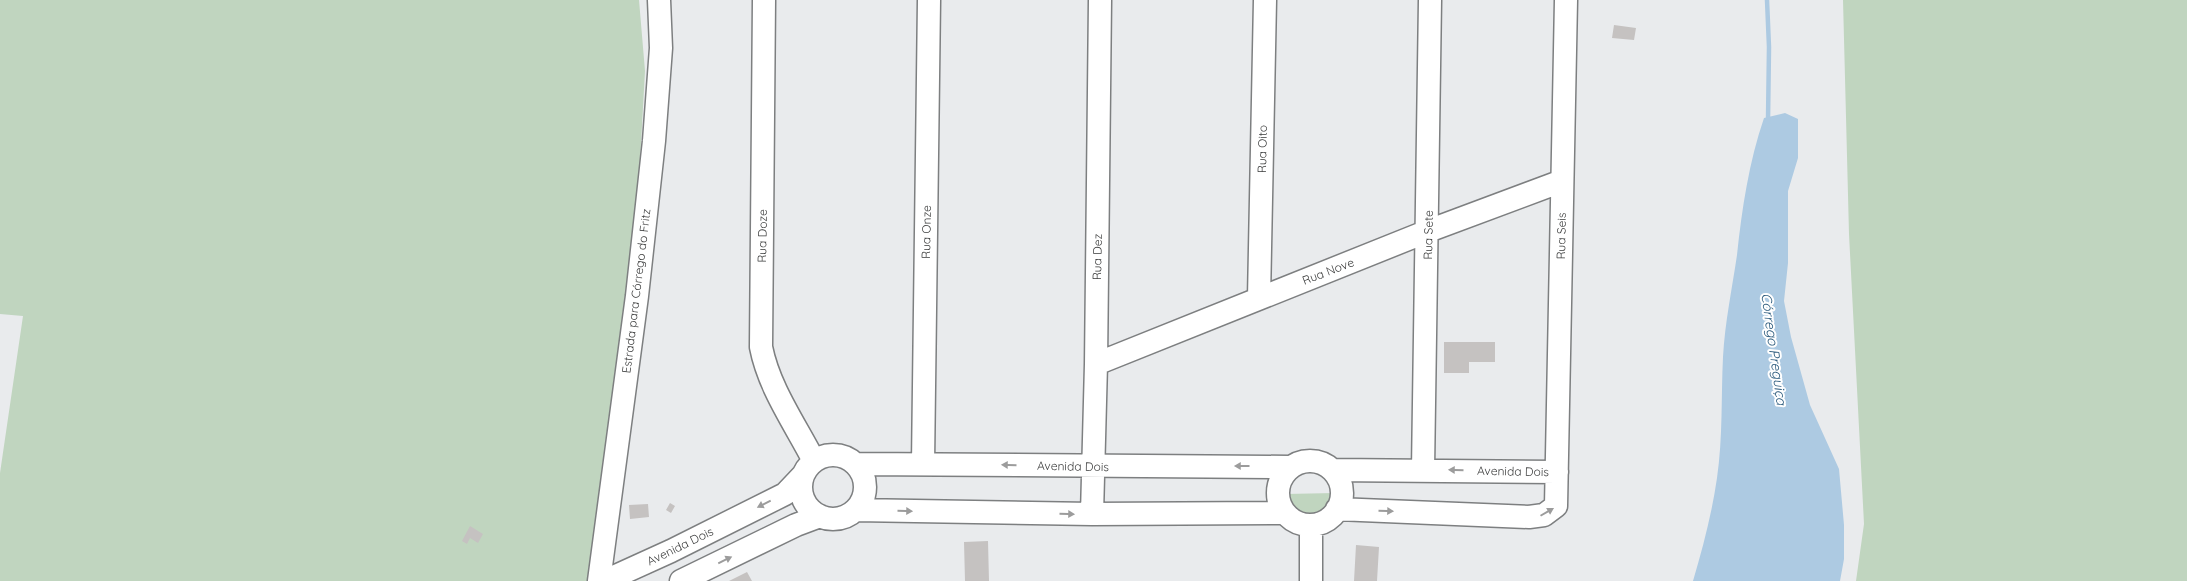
<svg xmlns="http://www.w3.org/2000/svg" width="2187" height="581" font-family="Quicksand,sans-serif">
	<style>
		.green { fill: #c0d5bf }
		.water { fill: #adcae2 }
		.lines { fill: none; stroke-linecap: round; stroke-linejoin: round }
		.stream { stroke: #adcae2; stroke-width: 4.5 }
		.building { fill: #c5c2c1 }
		.minor-casing { stroke: #7d7f80; stroke-width: 25 }
		.minor { stroke: #fff; stroke-width: 22 }
		.oneway { fill: #9c9c9c }
		.labels { text-anchor: middle; dominant-baseline: central; stroke-width: 4; stroke-linejoin: round; paint-order: stroke }
		.street-label { font-size: 12px; fill: #393a3a; stroke: #fff }
		.water-label { font-size: 14px; font-style: italic; fill: #2c5b7d; stroke: #fff }
	</style>
	<rect width="100%" height="100%" fill="#e9ebed"/>
	<!-- green -->
	<path class="green" d="M 0,0 L 639,0 L 645,71 L 638,198 L 587,581 L 0,581 L 0,473 L 23,316 L 0,314 Z
		M 1843,0 L 2187,0 L 2187,581 L 1856,581 L 1864,524 L 1849,234 Z
		M 1335,493 C 1327,519 1293,521 1285,494 Z"/>
	<!-- water -->
	<path class="water" d="M 1785,113 L 1798,119 L 1798,158 L 1788,191 L 1788,263 L 1784,301 L 1791,337 L 1810,405 L 1839,469 L 1844,525 L 1844,559 L 1840,581 L 1693,581 C 1703,547 1712,513 1717,478 C 1723,437 1721,397 1723,357 C 1725,322 1732,289 1737,255 C 1742,208 1749,162 1764,118 Z"/>
	<g class="lines">
		<!-- stream -->
		<path class="stream" d="M 1767,0 L 1769,47 L 1768,121"/>
	</g>
	<!-- building -->
	<path class="building" d="M 1614,25 L 1636,28 L 1634,40 L 1612,38 Z
		M 1444,342 L 1495,342 L 1495,362 L 1469,362 L 1469,373 L 1444,373 Z
		M 670,503 L 675,506 L 671,513 L 666,510 Z
		M 648,504 L 649,517 L 630,519 L 629,505 Z
		M 470,526 L 483,534 L 478,543 L 470,538 L 467,544 L 462,541 Z
		M 988,541 L 989,581 L 965,581 L 964,542 Z
		M 1356,545 L 1379,547 L 1377,581 L 1354,581 Z
		M 747,572 L 752,581 L 729,581 Z"/>
	<g class="lines">
		<!-- minor casing -->
		<g class="minor-casing">
			<path id="minor" d="M 764,0 L 761,347 C 769,388 795,424 814,461
				M 1259,298 L 1265,0
				M 1096,364 L 1428,231 L 1562,181
				M801 487a32 32 0 1 1 64 0a32 32 0 1 1-64 0Z
				M1278 493a32 32 0 1 1 64 0a32 32 0 1 1-64 0Z
				M 857,464 L 1290,467
				M 923,464 L 929,0
				M 1333,470 L 1557,472
				M 1423,470 L 1430,0
				M 1337,509 L 1529,517 L 1544,515 L 1556,506 L 1566,0
				M 856,510 L 1092,514 L 1284,513
				M 1092,514 L 1096,364 L 1100,0
				M 1311,525 L 1311,581
				M 599,581 L 637,296 L 654,141 L 661,48 L 659,0
				M 605,581 L 671,551 L 785,494 L 803,475
				M 681,581 L 796,525 L 820,516"/>
		</g>
		<!-- minor -->
		<use href="#minor" class="minor"/>
	</g>
	<!-- one-way arrows -->
	<defs><path id="oneway-solid" d="M-6-.8H1V-3.2L6.5 0L1 3.2V.8H-6Z" transform="scale(1.25)"/></defs>
	<g class="oneway">
		<use href="#oneway-solid" transform="translate(1009 465) rotate(-179)"/>
		<use href="#oneway-solid" transform="translate(1242 466) rotate(-180)"/>
		<use href="#oneway-solid" transform="translate(1456 470) rotate(-179)"/>
		<use href="#oneway-solid" transform="translate(764 504) rotate(153)"/>
		<use href="#oneway-solid" transform="translate(905 511) rotate(1)"/>
		<use href="#oneway-solid" transform="translate(1386 511) rotate(2)"/>
		<use href="#oneway-solid" transform="translate(1547 512) rotate(-30)"/>
		<use href="#oneway-solid" transform="translate(1067 514) rotate(1)"/>
		<use href="#oneway-solid" transform="translate(725 560) rotate(-26)"/>
	</g>
	<g class="labels">
		<!-- street labels -->
		<g class="street-label">
			<text transform="translate(1262 149) rotate(-89)">Rua Oito</text>
			<text transform="translate(926 232) rotate(-89)">Rua Onze</text>
			<text transform="translate(1428 235) rotate(-89)">Rua Sete</text>
			<text transform="translate(762 236) rotate(-89)">Rua Doze</text>
			<text transform="translate(1561 236) rotate(-89)">Rua Seis</text>
			<text transform="translate(1097 257) rotate(-89)">Rua Dez</text>
			<text transform="translate(1328 271) rotate(-21)">Rua Nove</text>
			<text transform="translate(636 291) rotate(-83)">Estrada para Córrego do Fritz</text>
			<text transform="translate(1073 466) rotate(1)">Avenida Dois</text>
			<text transform="translate(1513 471) rotate(1)">Avenida Dois</text>
			<text transform="translate(680 546) rotate(-26)">Avenida Dois</text>
		</g>
		<!-- water labels -->
		<g class="water-label">
			<text transform="translate(1774 349) rotate(82)">Córrego Preguiça</text>
		</g>
	</g>
</svg>
